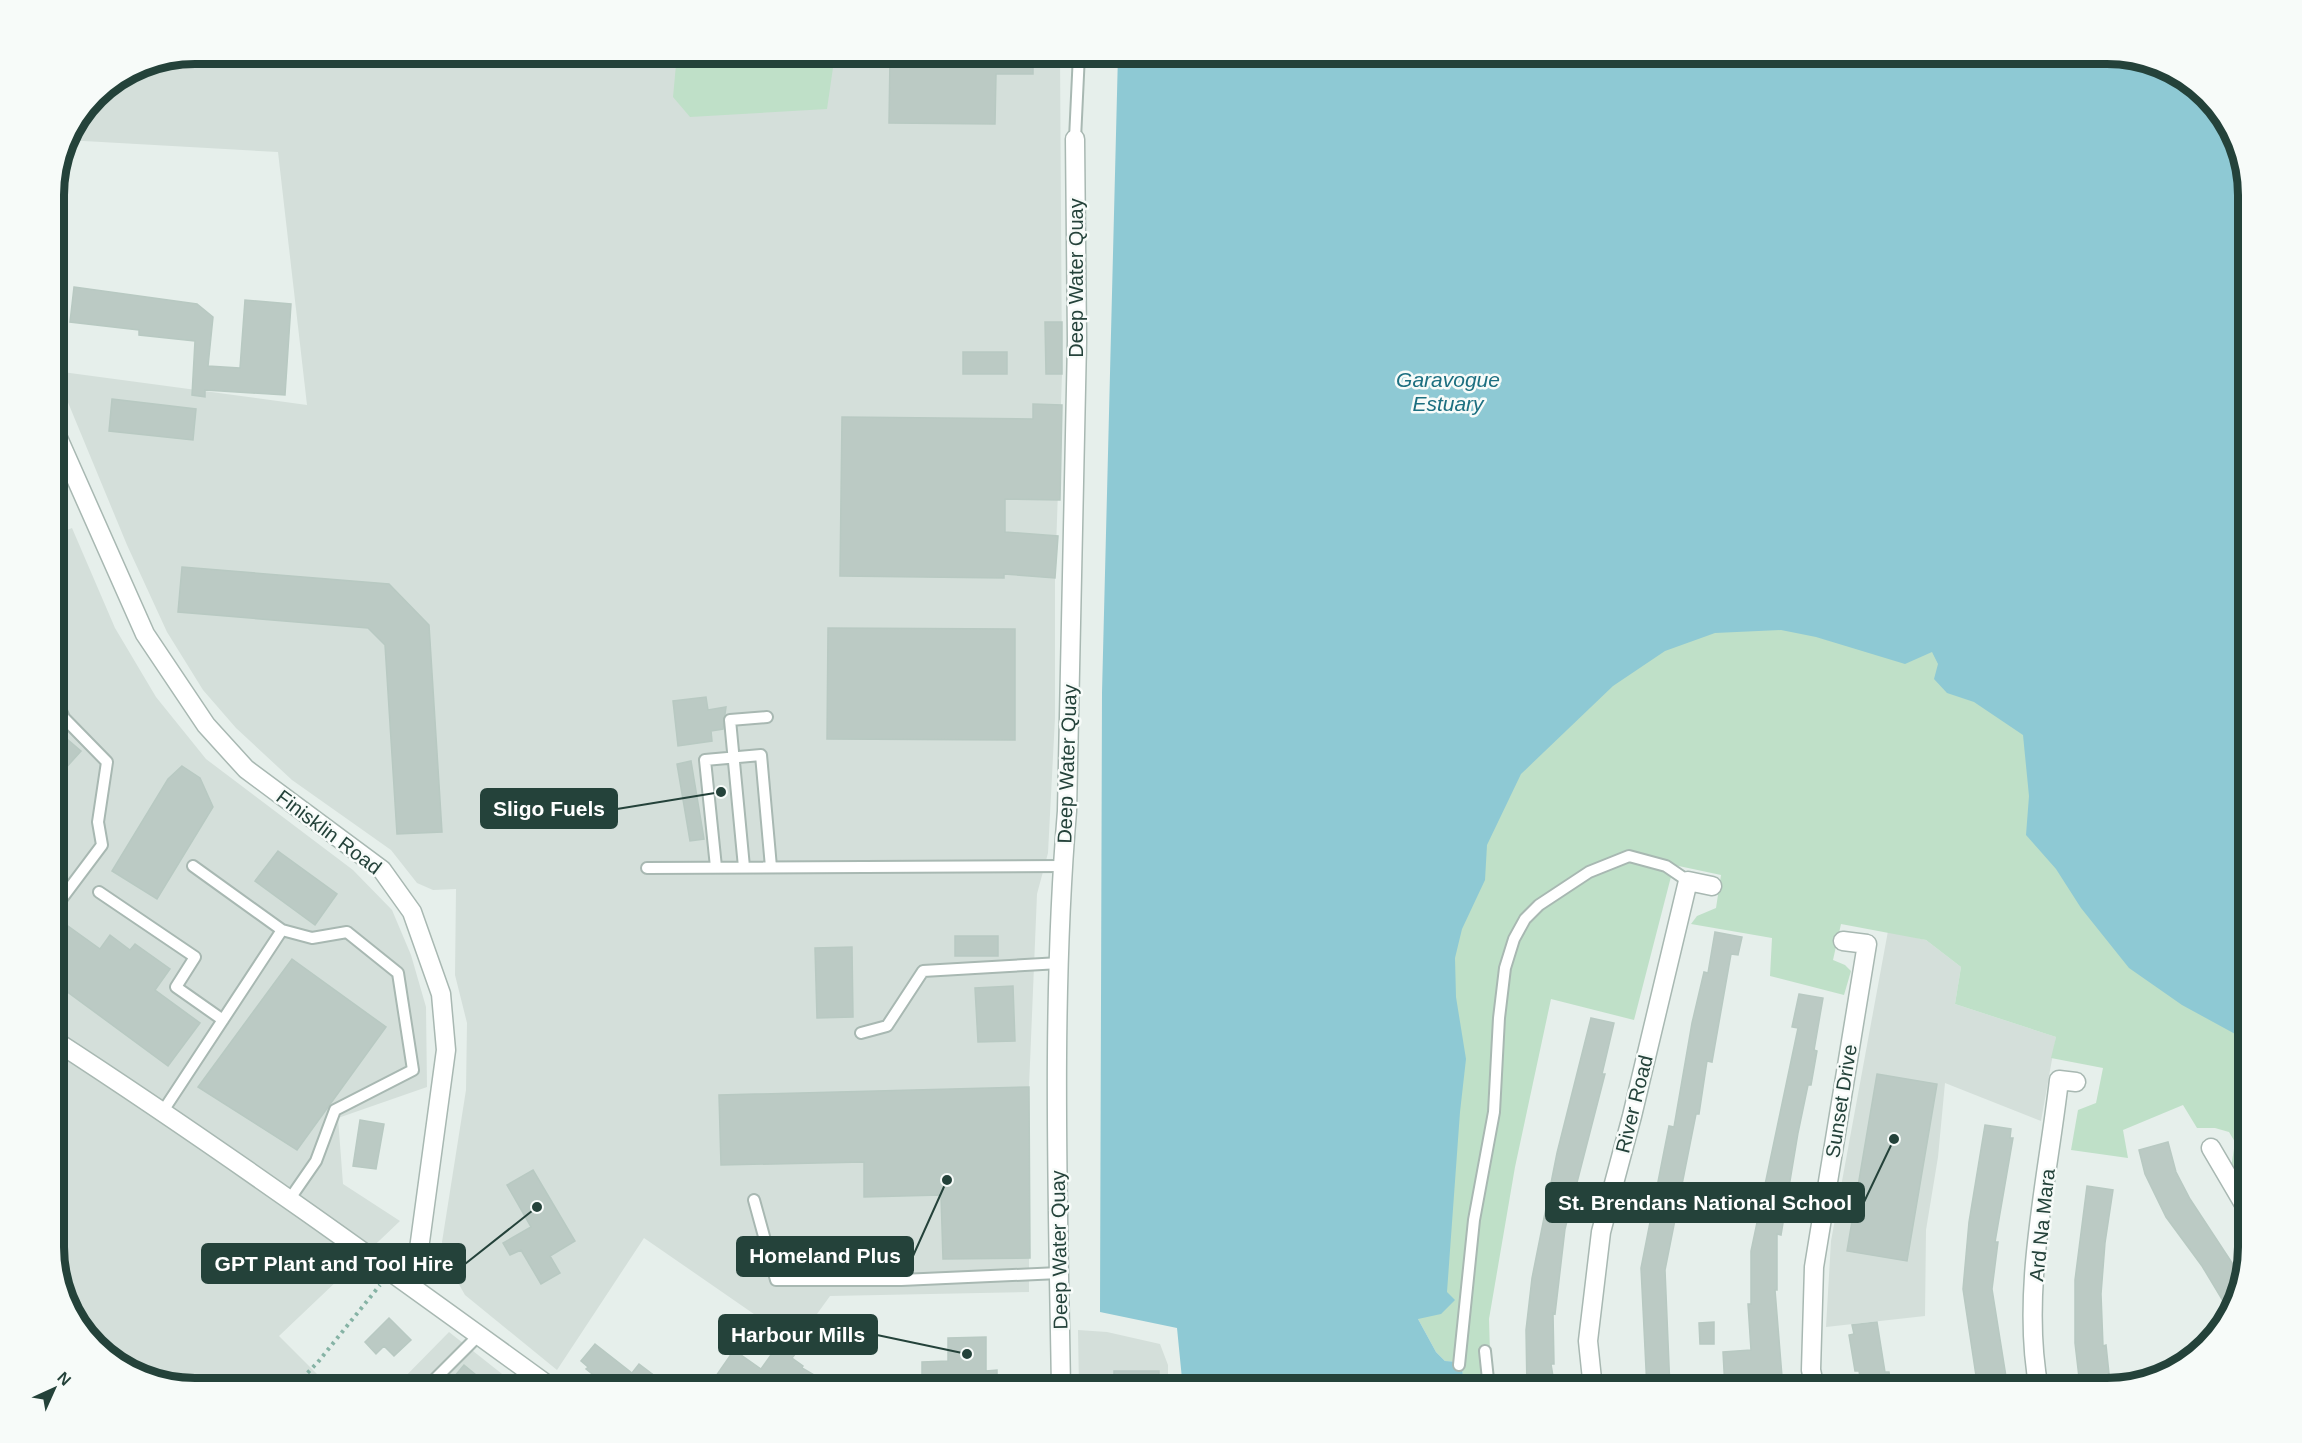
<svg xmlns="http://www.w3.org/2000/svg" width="2302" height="1443" font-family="Arial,sans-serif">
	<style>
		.built { fill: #d4dfda }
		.green { fill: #bfe0c8 }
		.water { fill: #8ec9d4 }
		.building { fill: #bbcac4; stroke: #b8c9c2; stroke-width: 1.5 }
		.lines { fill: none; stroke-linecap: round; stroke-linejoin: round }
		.service-casing { stroke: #a8b8b2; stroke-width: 14 }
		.minor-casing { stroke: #a8b8b2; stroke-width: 21 }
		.tertiary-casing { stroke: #a8b8b2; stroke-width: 21 }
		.path { stroke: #86b3a5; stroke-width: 4; stroke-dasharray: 3 4.5; stroke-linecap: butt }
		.service { stroke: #fff; stroke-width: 10 }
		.minor { stroke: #fff; stroke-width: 18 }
		.tertiary { stroke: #fff; stroke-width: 18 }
		.labels { text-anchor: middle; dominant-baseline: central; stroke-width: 5; stroke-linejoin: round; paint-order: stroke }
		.street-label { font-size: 20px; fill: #24423a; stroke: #f7fbf9 }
		.water-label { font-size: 21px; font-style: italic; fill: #1c6f80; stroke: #f7fbf9 }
		.rim { fill: none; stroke: #24423a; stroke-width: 8 }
		.leader { fill: none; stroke: #24423a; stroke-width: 2 }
		.callout-dot { fill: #24423a; stroke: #f7fbf9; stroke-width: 2 }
		.callout { fill: #24423a; stroke: #24423a; stroke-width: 2 }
		.callout-label { font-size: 21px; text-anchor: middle; font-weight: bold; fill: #fff }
	</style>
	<rect width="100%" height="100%" fill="#e6efeb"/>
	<!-- built -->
	<path class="built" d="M 201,54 L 1060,54 L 1062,374 L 1055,578 L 1055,718 L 1048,853 L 1037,894 L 1029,1087 L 1029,1292 L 830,1296 L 796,1343 L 644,1238 L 557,1370 L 465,1295 L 448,1265 L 442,1242 L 466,1090 L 467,1023 L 455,975 L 456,889 L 433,890 L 417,883 L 391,850 L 292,780 L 236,728 L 203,690 L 167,632 L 127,545 L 55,371 L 307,405 L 278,152 L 66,140 L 96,95 L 124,77 Z
		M 72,528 L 115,628 L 156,697 L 206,759 L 353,870 L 392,910 L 411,955 L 426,1007 L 427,1087 L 338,1118 L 343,1184 L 400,1221 L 279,1336 L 332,1389 L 196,1389 L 117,1365 L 73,1318 L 54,1256 L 54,535 Z
		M 1888,931 L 1926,940 L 1961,967 L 1955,1004 L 2056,1037 L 2041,1121 L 1945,1083 L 1938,1157 L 1926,1230 L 1925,1316 L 1826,1327 L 1831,1241 Z
		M 1078,1330 L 1107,1332 L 1160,1344 L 1168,1365 L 1168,1389 L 1079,1389 Z
		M 449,1332 L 521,1389 L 393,1389 Z"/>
	<!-- green -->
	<path class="green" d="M 677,54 L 835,54 L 827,109 L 690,117 L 673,97 Z
		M 2106,54 L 2185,78 L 2229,125 L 2248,196 L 2248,1196 L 2231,1168 L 2235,1142 L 2229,1132 L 2215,1128 L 2197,1128 L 2183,1105 L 2123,1130 L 2128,1158 L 2071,1150 L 2078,1110 L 2096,1103 L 2103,1068 L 2051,1058 L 2056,1037 L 1955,1004 L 1961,967 L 1926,940 L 1841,924 L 1833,960 L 1845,965 L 1851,971 L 1844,995 L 1770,976 L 1772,938 L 1691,924 L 1697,916 L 1716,908 L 1721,875 L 1674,865 L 1634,1020 L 1551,999 L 1515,1167 L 1489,1319 L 1491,1389 L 1465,1389 L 1461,1362 L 1445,1361 L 1436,1352 L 1418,1319 L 1390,377 Z"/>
	<!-- water -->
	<path class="water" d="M 1118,54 L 2106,54 L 2185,78 L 2229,125 L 2248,196 L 2248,1041 L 2182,1005 L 2129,968 L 2081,908 L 2056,869 L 2026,835 L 2029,796 L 2023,735 L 1974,702 L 1947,693 L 1934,679 L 1938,664 L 1932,652 L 1905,664 L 1816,637 L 1781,630 L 1715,633 L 1665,651 L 1613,686 L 1521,774 L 1487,845 L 1485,880 L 1462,929 L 1455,958 L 1456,997 L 1466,1059 L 1460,1112 L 1447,1292 L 1455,1300 L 1441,1314 L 1418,1319 L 1436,1352 L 1445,1361 L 1461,1362 L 1465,1389 L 1183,1389 L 1177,1328 L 1100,1312 L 1102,693 Z"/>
	<!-- building -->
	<path class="building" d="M 901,54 L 1033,54 L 1033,74 L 996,74 L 995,124 L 889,123 L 890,58 L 901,58 Z
		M 74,287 L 197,304 L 213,317 L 208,366 L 240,368 L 245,300 L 291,304 L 285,395 L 205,390 L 205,397 L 192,395 L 195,341 L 139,335 L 139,330 L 70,322 Z
		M 1045,322 L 1062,322 L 1062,374 L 1046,374 Z
		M 963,352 L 1007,352 L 1007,374 L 963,374 Z
		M 112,399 L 196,409 L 193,440 L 109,431 Z
		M 1033,404 L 1062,405 L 1060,500 L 1005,499 L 1005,532 L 1058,536 L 1055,578 L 1004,574 L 1004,578 L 840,576 L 842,417 L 1033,419 Z
		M 182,567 L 389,584 L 429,625 L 442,832 L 397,834 L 385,645 L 368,628 L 178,612 Z
		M 828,628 L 1015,629 L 1015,740 L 827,739 Z
		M 706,697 L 708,710 L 726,707 L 723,729 L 711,731 L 712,741 L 678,746 L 673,701 Z
		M 54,728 L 81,751 L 54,781 Z
		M 691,761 L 704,839 L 690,841 L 677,764 Z
		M 182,766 L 200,778 L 213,807 L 157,899 L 112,871 L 168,779 Z
		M 278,851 L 337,894 L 315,925 L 255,881 Z
		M 68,926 L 100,949 L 110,935 L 130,950 L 135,944 L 170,969 L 155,990 L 200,1023 L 168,1066 L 54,982 L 54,945 Z
		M 1715,932 L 1742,937 L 1738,955 L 1731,954 L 1712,1062 L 1707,1061 L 1699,1114 L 1696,1114 L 1665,1270 L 1670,1389 L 1647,1389 L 1641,1268 L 1669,1126 L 1674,1127 L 1692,1023 L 1704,972 L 1708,973 Z
		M 955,936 L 998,936 L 998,956 L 955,956 Z
		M 852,947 L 853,1017 L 817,1018 L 815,948 Z
		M 292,959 L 386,1027 L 297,1150 L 198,1087 Z
		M 1013,986 L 1015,1041 L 978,1042 L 975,988 Z
		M 1799,994 L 1823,998 L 1814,1050 L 1817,1051 L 1811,1085 L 1808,1085 L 1798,1133 L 1781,1235 L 1777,1234 L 1777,1290 L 1775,1290 L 1783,1389 L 1725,1389 L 1723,1352 L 1751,1350 L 1748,1304 L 1751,1304 L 1751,1251 L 1798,1028 L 1792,1027 Z
		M 1591,1018 L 1614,1023 L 1602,1074 L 1605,1074 L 1565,1229 L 1555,1314 L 1553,1313 L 1554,1364 L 1551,1364 L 1555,1389 L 1527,1389 L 1526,1330 L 1532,1278 L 1557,1153 Z
		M 1877,1074 L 1937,1084 L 1907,1261 L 1847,1251 Z
		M 1029,1087 L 1030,1258 L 943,1259 L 941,1195 L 864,1197 L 864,1162 L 721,1165 L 719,1095 Z
		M 360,1120 L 384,1124 L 376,1169 L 353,1166 Z
		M 1985,1125 L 2011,1129 L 2010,1138 L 2013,1138 L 1995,1242 L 1998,1242 L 1992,1289 L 2007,1383 L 2001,1384 L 2002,1389 L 1978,1389 L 1963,1289 L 1969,1222 Z
		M 2168,1142 L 2176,1172 L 2190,1199 L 2240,1275 L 2229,1311 L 2202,1266 L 2166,1217 L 2145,1174 L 2139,1150 Z
		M 533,1170 L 575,1241 L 550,1256 L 560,1273 L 541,1284 L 521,1250 L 510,1255 L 503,1243 L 531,1227 L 507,1185 Z
		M 2087,1186 L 2113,1190 L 2105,1243 L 2101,1294 L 2103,1346 L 2106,1345 L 2110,1383 L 2080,1386 L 2075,1343 L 2075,1280 Z
		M 389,1318 L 411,1340 L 394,1356 L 384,1346 L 376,1354 L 365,1342 Z
		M 1714,1322 L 1714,1344 L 1700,1344 L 1699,1323 Z
		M 1877,1322 L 1885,1372 L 1889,1372 L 1892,1389 L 1862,1389 L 1859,1371 L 1855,1371 L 1849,1335 L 1854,1334 L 1852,1325 Z
		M 986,1337 L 986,1371 L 997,1370 L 997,1389 L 922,1389 L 922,1362 L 948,1361 L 948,1338 Z
		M 783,1338 L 799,1349 L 792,1358 L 803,1366 L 802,1368 L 838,1389 L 707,1389 L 734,1350 L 761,1369 Z
		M 595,1344 L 632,1373 L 639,1364 L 672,1389 L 611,1389 L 586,1369 L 588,1367 L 581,1361 Z
		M 464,1365 L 493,1389 L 444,1389 Z
		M 1114,1371 L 1159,1371 L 1159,1389 L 1114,1389 Z"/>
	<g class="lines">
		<!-- service casing -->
		<g class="service-casing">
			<path id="service" d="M 1075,139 L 1079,54
				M 54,694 L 64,718 L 107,762 L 98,822 L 102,845 L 54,909
				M 716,867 L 705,760 L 761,755 L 771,867
				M 744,867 L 730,720 L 767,717
				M 647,868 L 1063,866
				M 99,892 L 195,957 L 176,987 L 223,1020
				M 282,930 L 312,938 L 347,932 L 398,973 L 413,1070 L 335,1110 L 316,1161 L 289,1200
				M 861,1033 L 887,1026 L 923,971 L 1060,963
				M 163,1111 L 282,930 L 193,866
				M 754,1200 L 776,1280 L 901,1280 L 1059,1273
				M 1485,1351 L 1489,1389
				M 1459,1365 L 1474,1220 L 1494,1112 L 1499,1018 L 1505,968 L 1514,939 L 1525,919 L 1539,905 L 1589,872 L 1629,856 L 1666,866 L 1688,881
				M 425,1389 L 479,1335"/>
		</g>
		<!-- minor casing -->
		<g class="minor-casing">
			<path id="minor" d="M 2211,1148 L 2248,1211
				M 1593,1389 L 1588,1341 L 1601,1232 L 1632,1116 L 1688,881 L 1712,886
				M 1815,1389 L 1811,1370 L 1814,1267 L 1867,944 L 1843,941
				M 2039,1389 C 2020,1292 2048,1178 2059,1080 L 2076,1082"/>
		</g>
		<!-- tertiary casing -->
		<g class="tertiary-casing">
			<path id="tertiary" d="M 54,429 L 145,634 L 206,725 L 246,769 L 382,870 L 412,912 L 441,994 L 446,1050 L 414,1286
				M 54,1040 C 225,1151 389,1270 553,1389
				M 1061,1389 C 1058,1197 1051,1003 1067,811 L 1077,341 L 1075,139"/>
		</g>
		<!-- path -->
		<path class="path" d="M 1461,1378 L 1462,1389
			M 292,1389 L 318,1362 L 380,1285"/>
		<!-- service -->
		<use href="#service" class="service"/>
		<!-- minor -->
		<use href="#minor" class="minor"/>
		<!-- tertiary -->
		<use href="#tertiary" class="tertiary"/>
	</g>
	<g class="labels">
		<!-- street labels -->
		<g class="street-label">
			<text transform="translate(1076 278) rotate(-90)">Deep Water Quay</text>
			<text transform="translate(1067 764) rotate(-88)">Deep Water Quay</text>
			<text transform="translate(329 832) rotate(37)">Finisklin Road</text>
			<text transform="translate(1841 1101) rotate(-81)">Sunset Drive</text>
			<text transform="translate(1634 1104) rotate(-76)">River Road</text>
			<text transform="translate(2042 1225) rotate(-84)">Ard Na Mara</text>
			<text transform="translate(1059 1250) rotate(-91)">Deep Water Quay</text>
		</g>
		<!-- water labels -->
		<g class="water-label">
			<text x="1448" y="379">Garavogue<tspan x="1448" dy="24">Estuary</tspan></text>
		</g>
	</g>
	<!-- crop -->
	<path d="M0 0H2302V1443H0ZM195 64H2107A131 131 0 0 1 2238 195V1247A131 131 0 0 1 2107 1378H195A131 131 0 0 1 64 1247V195A131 131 0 0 1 195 64Z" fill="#f7fbf9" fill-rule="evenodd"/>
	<path class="rim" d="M195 64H2107A131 131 0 0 1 2238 195V1247A131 131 0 0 1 2107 1378H195A131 131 0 0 1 64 1247V195A131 131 0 0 1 195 64Z"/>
	<!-- callouts -->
	<path class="leader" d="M721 792L617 809M1894 1139L1864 1202M947 1180L913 1256M537 1207L465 1264M967 1354L877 1335"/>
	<g class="callout-dot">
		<circle cx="721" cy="792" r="6"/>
		<circle cx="1894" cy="1139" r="6"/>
		<circle cx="947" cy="1180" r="6"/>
		<circle cx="537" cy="1207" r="6"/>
		<circle cx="967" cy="1354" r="6"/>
	</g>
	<g class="callout">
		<rect x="481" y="789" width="136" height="39" rx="6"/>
		<rect x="1546" y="1183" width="318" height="39" rx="6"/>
		<rect x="737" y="1237" width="176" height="39" rx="6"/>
		<rect x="202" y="1244" width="263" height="39" rx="6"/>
		<rect x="719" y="1315" width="158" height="39" rx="6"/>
	</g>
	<g class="callout-label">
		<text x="549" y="816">Sligo Fuels</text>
		<text x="1705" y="1210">St. Brendans National School</text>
		<text x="825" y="1263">Homeland Plus</text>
		<text x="334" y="1271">GPT Plant and Tool Hire</text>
		<text x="798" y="1342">Harbour Mills</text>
	</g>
	<!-- north arrow -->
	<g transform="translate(54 1389) rotate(45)" stroke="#f7fbf9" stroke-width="4.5" paint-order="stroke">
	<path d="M0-4.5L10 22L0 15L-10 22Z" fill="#24423a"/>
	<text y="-9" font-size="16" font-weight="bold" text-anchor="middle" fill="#24423a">N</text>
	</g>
</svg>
